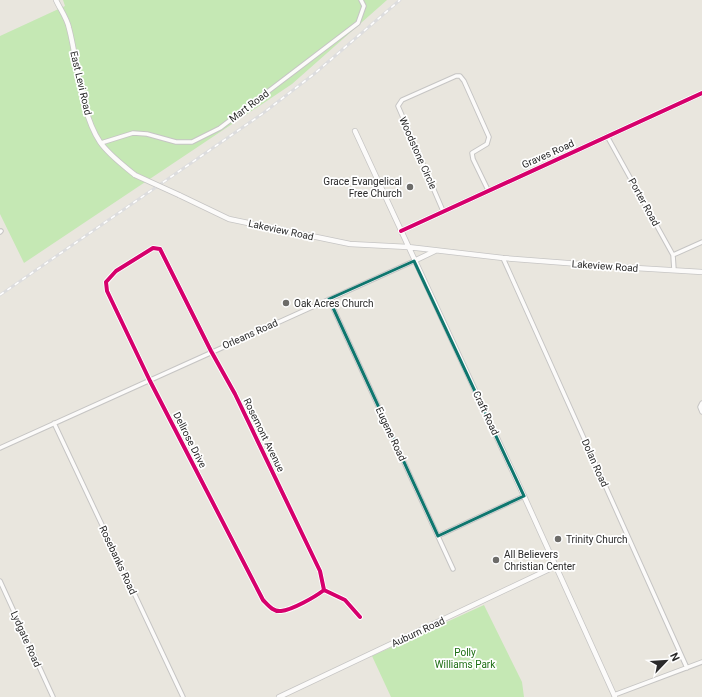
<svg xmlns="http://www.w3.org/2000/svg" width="702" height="697" font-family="Roboto,sans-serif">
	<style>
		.green { fill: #c5e8b4 }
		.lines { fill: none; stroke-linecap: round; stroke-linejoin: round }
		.minor-casing { stroke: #c6c5c4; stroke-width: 5.5 }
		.tertiary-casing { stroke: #c6c5c4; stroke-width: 6 }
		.minor { stroke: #fcfbfa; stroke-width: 3.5 }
		.tertiary { stroke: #fcfbfa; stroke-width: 4.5 }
		.rail-casing { stroke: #ddddde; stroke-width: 3 }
		.rail { stroke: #fff; stroke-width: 1.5; stroke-dasharray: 4.5; stroke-linecap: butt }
		.tertiary-bridge-casing { stroke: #c6c5c4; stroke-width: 6; stroke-linecap: butt }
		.tertiary-bridge { stroke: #fcfbfa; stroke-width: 4.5 }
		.cycleway-casing { stroke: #fff; stroke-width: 6 }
		.cycleway { stroke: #d6006c; stroke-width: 4 }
		.marked { fill: none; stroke: #0f766e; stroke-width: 3; stroke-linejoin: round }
		.poi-dot { fill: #6d6c69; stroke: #fff; stroke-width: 1.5 }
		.labels { text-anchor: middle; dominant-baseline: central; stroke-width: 3.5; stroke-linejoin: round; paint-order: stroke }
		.street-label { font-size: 10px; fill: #2a2a2a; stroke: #fff }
		.poi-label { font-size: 10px; fill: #2a2a2a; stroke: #fff; text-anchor: start }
		.park-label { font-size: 10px; fill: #1d6e13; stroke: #fff }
	</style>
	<rect width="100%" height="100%" fill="#e9e6de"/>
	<!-- green -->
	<path class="green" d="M 63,0 L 387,0 L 292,84 L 24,263 L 0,214 L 0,36 L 65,6 Z
		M 484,605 L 522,682 L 524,697 L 391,697 L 372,656 Z"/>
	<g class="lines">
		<!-- minor casing -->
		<g class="minor-casing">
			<path id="minor" d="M 607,136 L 673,255 L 674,270
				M 101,143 L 133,133 L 147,134 L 176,142 L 192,142 L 220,128 L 358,23 L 364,6 L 361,0
				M 443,211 L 398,106 L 402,100 L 456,76 L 460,76 L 464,81 L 489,137 L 487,144 L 472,153 L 473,159 L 488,190
				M 0,232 L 1,231
				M 673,255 L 702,242
				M 503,258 L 687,668
				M 329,299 L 453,569
				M 702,403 L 700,407 L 702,412
				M 54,423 L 183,697
				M 0,448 L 414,261
				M 438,536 L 524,496
				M 0,581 L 53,697
				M 324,590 C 315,597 292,610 281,611 C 273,612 268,605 263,600 L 150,381 L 107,291 L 106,282 L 116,271 L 153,248 L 160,249 L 211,351 L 235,394 L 320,571 L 324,590 L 345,600 L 360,617
				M 614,695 L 702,662"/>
		</g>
		<!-- tertiary casing -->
		<g class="tertiary-casing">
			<path id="tertiary" d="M 56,0 C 60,9 67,18 69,28 C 78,62 80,112 100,142 C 109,155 123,165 135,175
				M 355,131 L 524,496 L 615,697
				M 179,195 L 229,219 L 350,244 L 408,247 L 503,258 L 619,267 L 702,272
				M 401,231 L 702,93
				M 414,261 L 435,251
				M 279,697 L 556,566"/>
		</g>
		<!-- minor -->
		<use href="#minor" class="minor"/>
		<!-- tertiary -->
		<use href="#tertiary" class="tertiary"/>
		<!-- rail casing -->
		<g class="rail-casing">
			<path id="rail" d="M 0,295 L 262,114 L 314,74 L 400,0"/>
		</g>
		<!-- rail -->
		<use href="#rail" class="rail"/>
		<!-- tertiary-bridge casing -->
		<g class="tertiary-bridge-casing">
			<path id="tertiary-bridge" d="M 135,175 L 179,195"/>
		</g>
		<!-- tertiary-bridge -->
		<use href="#tertiary-bridge" class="tertiary-bridge"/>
		<!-- cycleway casing -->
		<g class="cycleway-casing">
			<path id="cycleway" d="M 401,231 L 702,93
				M 324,590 C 315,597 292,610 281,611 C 273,612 268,605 263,600 L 150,381 L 107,291 L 106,282 L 116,271 L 153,248 L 160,249 L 211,351 L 235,394 L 320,571 L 324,590 L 345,600 L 360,617"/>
		</g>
		<!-- cycleway -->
		<use href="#cycleway" class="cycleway"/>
	</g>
	<!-- marked area -->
	<path class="marked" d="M 414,261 L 524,496 L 438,536 L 329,299 Z"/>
	<!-- markers -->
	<g class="poi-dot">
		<circle cx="410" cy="187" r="4"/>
		<circle cx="286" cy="303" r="4"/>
		<circle cx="558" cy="539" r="4"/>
		<circle cx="496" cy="560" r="4"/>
	</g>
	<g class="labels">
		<!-- street labels -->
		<g class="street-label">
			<text transform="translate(81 83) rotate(77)">East Levi Road</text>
			<text transform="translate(249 106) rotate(-37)">Mart Road</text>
			<text transform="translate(418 153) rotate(66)">Woodstone Circle</text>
			<text transform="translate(548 154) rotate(-24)">Graves Road</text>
			<text transform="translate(644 202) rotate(61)">Porter Road</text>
			<text transform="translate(281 230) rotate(12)">Lakeview Road</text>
			<text transform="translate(605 266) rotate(4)">Lakeview Road</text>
			<text transform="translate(250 334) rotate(-24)">Orleans Road</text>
			<text transform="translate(486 413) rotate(65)">Craft Road</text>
			<text transform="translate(391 434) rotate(65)">Eugene Road</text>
			<text transform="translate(264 435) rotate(64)">Rosemont Avenue</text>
			<text transform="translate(190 440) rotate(63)">Dellrose Drive</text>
			<text transform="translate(595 463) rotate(66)">Dolan Road</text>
			<text transform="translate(118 560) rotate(65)">Rosebanks Road</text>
			<text transform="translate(418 632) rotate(-25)">Auburn Road</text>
			<text transform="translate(26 639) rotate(66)">Lydgate Road</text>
		</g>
		<!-- poi labels -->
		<g class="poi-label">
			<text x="402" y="181" text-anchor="end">Grace Evangelical<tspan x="402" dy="12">Free Church</tspan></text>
			<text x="294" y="303">Oak Acres Church</text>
			<text x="566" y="539">Trinity Church</text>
			<text x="504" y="554">All Believers<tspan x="504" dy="12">Christian Center</tspan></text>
		</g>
		<!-- park labels -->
		<g class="park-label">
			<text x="465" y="652">Polly<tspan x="465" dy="12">Williams Park</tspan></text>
		</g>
	</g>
	<!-- north arrow -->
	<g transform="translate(666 661) rotate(65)" stroke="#ffffff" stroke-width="3" paint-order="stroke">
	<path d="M0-3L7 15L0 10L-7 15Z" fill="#2a2a2a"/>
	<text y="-6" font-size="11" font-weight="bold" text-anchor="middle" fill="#2a2a2a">N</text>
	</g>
</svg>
